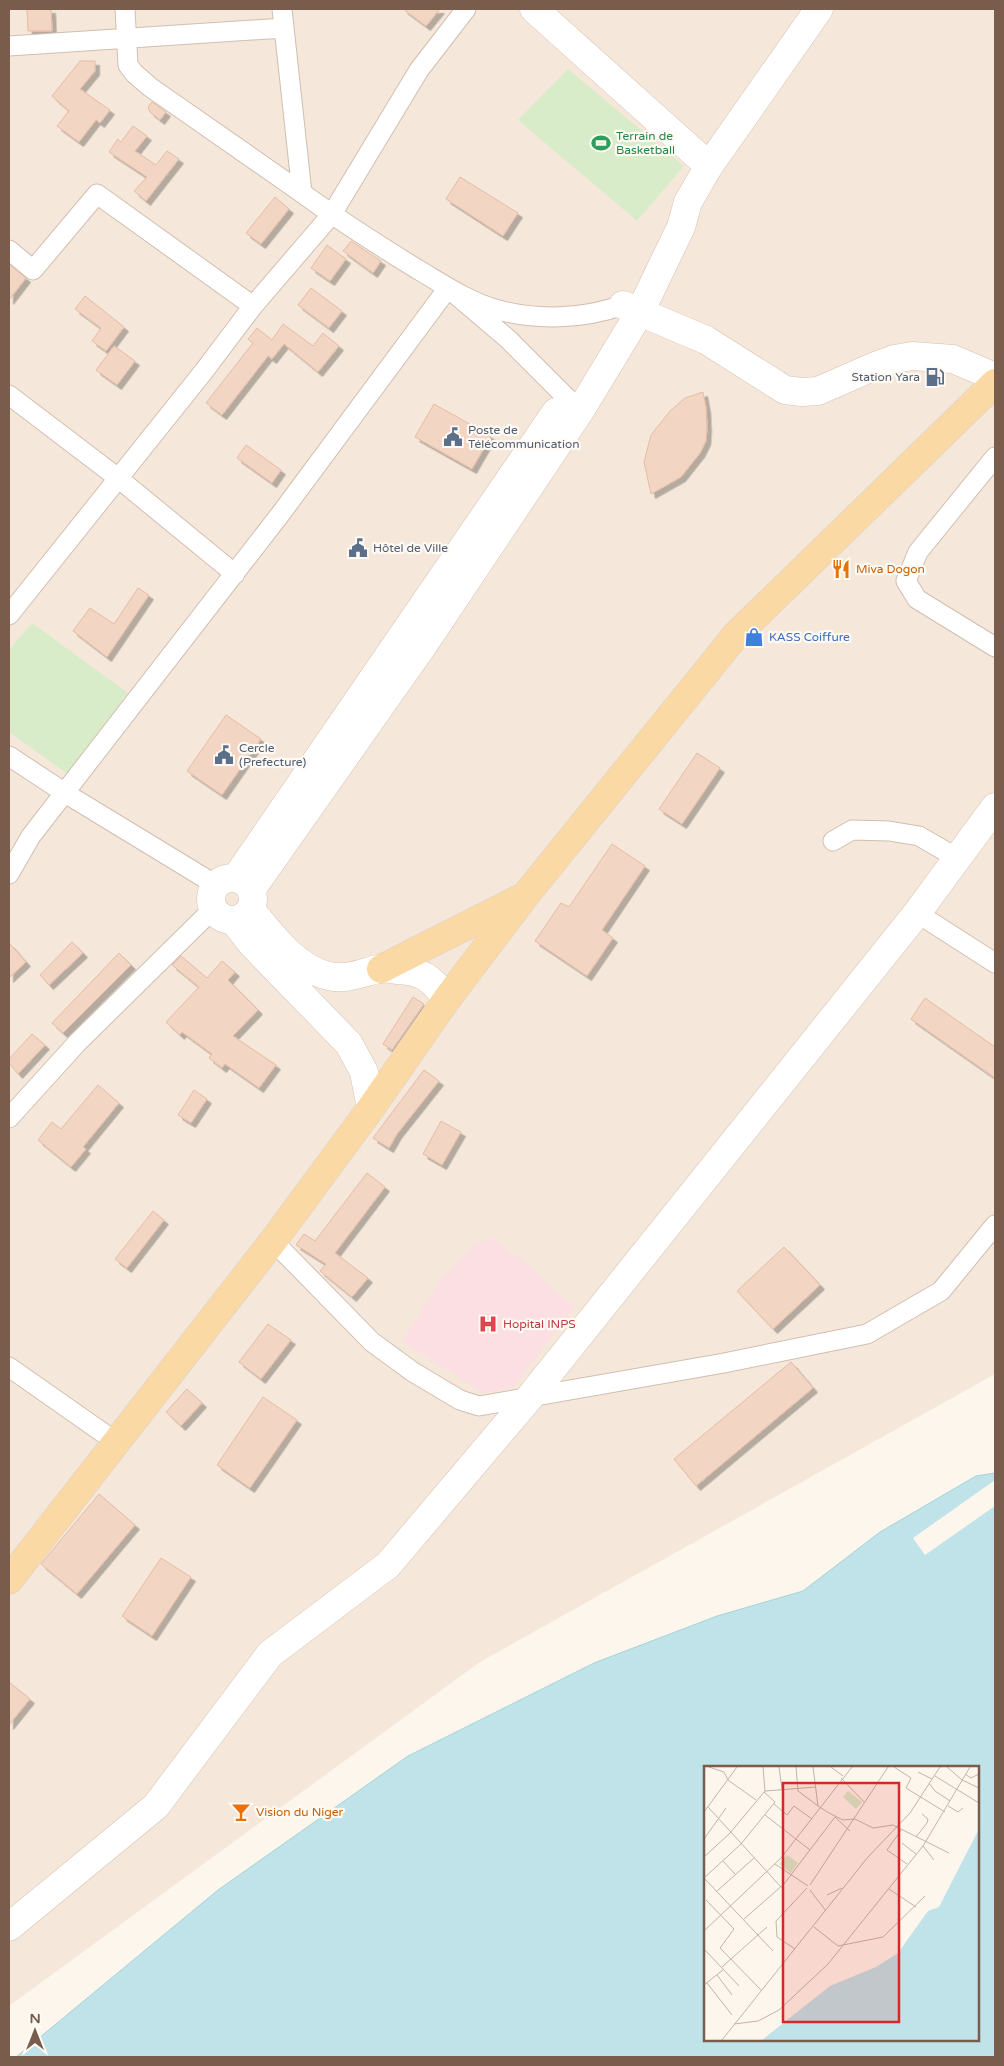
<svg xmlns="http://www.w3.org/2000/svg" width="1004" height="2066" font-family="'Varela Round',sans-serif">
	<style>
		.residential { fill: #f5e8da }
		.medical { fill: #fbdfe3 }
		.green { fill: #d8ecc9 }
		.water { fill: #bfe3e8; stroke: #a5d3da; fill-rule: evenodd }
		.pier { fill: #fdf6ec }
		.building { fill: #f3d5c3; stroke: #e6bba3; filter: url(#shadow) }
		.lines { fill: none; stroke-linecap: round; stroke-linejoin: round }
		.street-casing { stroke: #d1beb0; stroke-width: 21 }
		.secondary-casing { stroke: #d6c0b0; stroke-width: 29 }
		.primary-casing { stroke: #dad1cd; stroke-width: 29 }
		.street { stroke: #fff; stroke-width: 19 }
		.secondary { stroke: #fff; stroke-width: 28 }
		.primary { stroke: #fbd9a5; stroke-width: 28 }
		.labels { text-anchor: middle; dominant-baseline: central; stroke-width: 4.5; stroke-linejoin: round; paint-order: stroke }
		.leisure-label { font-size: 12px; fill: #27864d; stroke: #fffaf3; text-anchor: start }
		.service-label { font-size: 12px; fill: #4e5e75; stroke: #fffaf3; text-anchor: start }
		.food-label { font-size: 12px; fill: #c56008; stroke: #fffaf3; text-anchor: start }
		.shop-label { font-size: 12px; fill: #366cbe; stroke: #fffaf3; text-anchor: start }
		.health-label { font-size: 12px; fill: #be3a42; stroke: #fffaf3; text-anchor: start }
		.inset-road { fill: none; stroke: #c5b3a7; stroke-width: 1 }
		.view { fill: #d62828; fill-opacity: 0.15; stroke: #d62828; stroke-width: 2.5 }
		.inset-edge { fill: none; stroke: #7a5c4d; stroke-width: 2.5 }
	</style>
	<defs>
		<filter id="shadow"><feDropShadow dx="4.5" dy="4.5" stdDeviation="0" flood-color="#0004"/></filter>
	</defs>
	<rect width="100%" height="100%" fill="#fdf6ec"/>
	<!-- residential -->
	<path class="residential" d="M 9,9 L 995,9 L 995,1374 L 480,1662 L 9,2006 Z"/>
	<!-- medical -->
	<path class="medical" d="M 491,1238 L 519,1258 L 536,1272 L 549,1287 L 575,1306 L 513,1388 L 482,1393 L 402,1341 L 440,1282 L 474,1245 Z"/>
	<!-- green -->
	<path class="green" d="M 568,69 L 684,166 L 637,221 L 518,120 Z
		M 32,623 L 128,693 L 68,774 L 9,732 L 9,650 Z"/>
	<!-- water -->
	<path class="water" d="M 995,1473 L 995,2057 L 16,2057 L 218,1890 L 408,1756 L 594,1663 L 717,1616 L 803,1591 L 880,1532 L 976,1476 ZM 705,1767 L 978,1767 L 978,2040 L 705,2040 Z"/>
	<!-- pier -->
	<path class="pier" d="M 995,1480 L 995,1506 L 925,1555 L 913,1538 Z"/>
	<!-- building -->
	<path class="building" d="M 27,9 L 51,9 L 52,31 L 28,31 Z
		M 403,9 L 440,9 L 426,26 Z
		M 80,61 L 95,61 L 95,71 L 80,89 L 110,110 L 100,123 L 96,120 L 79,142 L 57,126 L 69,111 L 52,96 Z
		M 152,102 L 166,112 L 160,120 L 150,112 L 148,107 Z
		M 133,126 L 147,136 L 135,151 L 156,165 L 167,151 L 179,159 L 146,201 L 134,191 L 147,177 L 109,152 L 118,139 L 121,142 Z
		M 460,177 L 518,213 L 503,236 L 446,199 Z
		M 275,197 L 289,209 L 261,244 L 246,233 Z
		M 351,241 L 381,261 L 373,273 L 343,251 Z
		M 327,245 L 346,259 L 330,281 L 311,268 Z
		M 9,264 L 26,278 L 9,300 Z
		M 311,288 L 342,311 L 329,328 L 298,305 Z
		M 85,296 L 124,327 L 106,351 L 92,341 L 101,328 L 75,309 Z
		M 283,324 L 313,346 L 323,333 L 339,346 L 318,372 L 284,344 L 272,359 L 268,356 L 222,415 L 206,403 L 253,343 L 248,339 L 257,328 L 272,340 Z
		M 114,346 L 135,361 L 117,385 L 96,370 Z
		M 703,392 L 706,408 L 707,427 L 706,441 L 700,453 L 681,477 L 651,494 L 644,462 L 651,435 L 670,411 L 685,398 Z
		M 434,404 L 491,436 L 472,469 L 415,437 Z
		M 246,445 L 281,470 L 272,483 L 237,458 Z
		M 138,588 L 149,595 L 107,657 L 73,631 L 90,608 L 114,624 Z
		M 226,715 L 261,739 L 222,795 L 187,771 Z
		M 697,753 L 720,768 L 682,824 L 659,809 Z
		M 612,844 L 645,866 L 602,930 L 613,938 L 587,976 L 535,941 L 561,903 L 569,907 Z
		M 72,942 L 83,953 L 49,985 L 40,975 Z
		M 9,943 L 26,962 L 9,978 Z
		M 119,953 L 131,965 L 63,1033 L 52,1023 Z
		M 181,956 L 207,978 L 222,961 L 235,972 L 228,980 L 258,1010 L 233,1036 L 276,1065 L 259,1088 L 225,1064 L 222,1068 L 209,1058 L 212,1054 L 182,1032 L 180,1035 L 166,1022 L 199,987 L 172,965 Z
		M 413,997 L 424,1004 L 392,1050 L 383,1044 Z
		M 925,998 L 995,1047 L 995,1078 L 911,1019 Z
		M 32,1034 L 45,1045 L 18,1074 L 9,1063 L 9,1059 Z
		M 424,1070 L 439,1081 L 397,1134 L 389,1148 L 373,1138 Z
		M 98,1085 L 119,1103 L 83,1147 L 86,1149 L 71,1167 L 38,1140 L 52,1122 L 61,1129 Z
		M 194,1090 L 207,1099 L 191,1123 L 178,1115 Z
		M 441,1121 L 461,1132 L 442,1165 L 423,1154 Z
		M 367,1173 L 385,1187 L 335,1253 L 368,1278 L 352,1297 L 320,1271 L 326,1264 L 296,1245 L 304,1234 L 315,1241 Z
		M 153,1211 L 164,1220 L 127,1268 L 115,1259 Z
		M 784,1247 L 820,1285 L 773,1329 L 737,1291 Z
		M 268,1324 L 291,1340 L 261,1379 L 239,1362 Z
		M 791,1362 L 813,1388 L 696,1486 L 674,1459 Z
		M 187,1389 L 202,1403 L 181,1426 L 166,1412 Z
		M 263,1397 L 297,1420 L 250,1488 L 217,1465 Z
		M 99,1494 L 135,1525 L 77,1594 L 41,1564 Z
		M 161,1558 L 191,1577 L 152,1636 L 122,1616 Z
		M 9,1682 L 30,1699 L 9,1725 Z"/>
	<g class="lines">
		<!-- street casing -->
		<g class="street-casing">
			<path id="street" d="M 125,9 L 128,65 L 134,73 L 150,87 L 302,193
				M 282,9 L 302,193 C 339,220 378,245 417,269 C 441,283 469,302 495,309 C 536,321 584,319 623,305
				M 9,46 L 284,28
				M 9,250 L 33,270 L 97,194 L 253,306
				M 9,395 L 118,478 L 235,574
				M 995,457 L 918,552 L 906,581 L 917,599 L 995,647
				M 9,615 L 204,371 L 253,306 L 332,214 L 419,70 L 466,9
				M 9,756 L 65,793 L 216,885
				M 833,841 L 852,830 L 889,831 L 919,836 L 957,858
				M 9,874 L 31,836 L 282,512 L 448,288 L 508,339 L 580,411
				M 917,913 L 995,963
				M 9,1118 L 77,1043 L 212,910
				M 273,1241 L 372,1342 L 413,1372 L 460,1400 L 479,1406 L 724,1363 L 867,1334 L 941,1291 L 995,1225
				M 9,1367 L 116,1442"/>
		</g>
		<!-- secondary casing -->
		<g class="secondary-casing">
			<path id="secondary" d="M 534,9 L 709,166
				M 623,305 L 706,340 L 785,390 L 802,392 L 818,391 L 873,367 L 895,359 L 912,356 L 953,359 L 995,377
				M211 899a21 21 0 1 1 42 0a21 21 0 1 1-42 0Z
				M 236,878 L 556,412
				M 251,890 L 422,647 L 580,411 L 640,312 L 681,227 L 688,202 L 709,166 L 819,9
				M 251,910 C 271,934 296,969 329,976 C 346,980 361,973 378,969 C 384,968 391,969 397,970 C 423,971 431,978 447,999
				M 234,921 L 252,944 L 349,1044 L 364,1072 L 371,1108
				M 9,1927 L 156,1806 L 270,1654 L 388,1565 L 530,1397 L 917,913 L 995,807"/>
		</g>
		<!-- primary casing -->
		<g class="primary-casing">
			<path id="primary" d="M 381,969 L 519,899
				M 9,1580 L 273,1241 L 371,1108 L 447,999 L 525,896 L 736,635 L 995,383"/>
		</g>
		<!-- street -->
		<use href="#street" class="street"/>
		<!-- secondary -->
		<use href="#secondary" class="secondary"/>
		<!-- primary -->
		<use href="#primary" class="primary"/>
	</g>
	<!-- icons -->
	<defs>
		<g id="stadium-bare" transform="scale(1.5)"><path d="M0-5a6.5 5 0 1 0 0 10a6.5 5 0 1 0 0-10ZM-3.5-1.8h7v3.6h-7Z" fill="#2e9e5b" stroke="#fffaf3" stroke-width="2.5" paint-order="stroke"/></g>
		<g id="fuel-bare" transform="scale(1.5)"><path d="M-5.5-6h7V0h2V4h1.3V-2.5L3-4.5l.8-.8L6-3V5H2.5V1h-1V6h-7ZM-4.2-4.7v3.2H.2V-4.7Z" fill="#5c6f8a" stroke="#fffaf3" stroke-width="2.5" paint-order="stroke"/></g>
		<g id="civic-bare" transform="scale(1.5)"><path d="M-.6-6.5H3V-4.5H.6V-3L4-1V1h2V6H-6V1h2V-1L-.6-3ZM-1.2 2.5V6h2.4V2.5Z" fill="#5c6f8a" stroke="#fffaf3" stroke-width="2.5" paint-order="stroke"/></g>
		<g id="restaurant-bare" transform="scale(1.5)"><path d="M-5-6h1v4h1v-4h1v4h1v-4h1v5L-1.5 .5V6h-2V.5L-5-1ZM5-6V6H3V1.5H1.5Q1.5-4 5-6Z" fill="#e8710a" stroke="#fffaf3" stroke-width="2.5" paint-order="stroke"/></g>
		<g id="shop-bare" transform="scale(1.5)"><path d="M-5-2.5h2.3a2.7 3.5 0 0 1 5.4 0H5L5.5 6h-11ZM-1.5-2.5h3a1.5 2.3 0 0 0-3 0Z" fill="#3f7fe0" stroke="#fffaf3" stroke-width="2.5" paint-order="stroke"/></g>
		<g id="hospital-bare" transform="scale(1.5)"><path d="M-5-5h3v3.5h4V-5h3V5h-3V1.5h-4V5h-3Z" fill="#e0444e" stroke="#fffaf3" stroke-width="2.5" paint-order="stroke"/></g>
		<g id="bar-bare" transform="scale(1.5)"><path d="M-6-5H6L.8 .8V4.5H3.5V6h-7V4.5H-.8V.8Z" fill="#e8710a" stroke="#fffaf3" stroke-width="2.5" paint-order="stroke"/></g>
	</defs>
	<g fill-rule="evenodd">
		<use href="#stadium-bare" x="601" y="143"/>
		<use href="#fuel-bare" x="935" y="377"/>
		<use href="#civic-bare" x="453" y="437"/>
		<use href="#civic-bare" x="358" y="548"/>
		<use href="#restaurant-bare" x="841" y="569"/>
		<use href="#shop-bare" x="754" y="637"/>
		<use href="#civic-bare" x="224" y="755"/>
		<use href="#hospital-bare" x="488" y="1324"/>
		<use href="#bar-bare" x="241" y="1812"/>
	</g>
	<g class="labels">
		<!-- leisure labels -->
		<g class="leisure-label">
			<text x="616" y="136">Terrain de<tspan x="616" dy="14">Basketball</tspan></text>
		</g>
		<!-- service labels -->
		<g class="service-label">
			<text x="920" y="377" text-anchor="end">Station Yara</text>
			<text x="468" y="430">Poste de<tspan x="468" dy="14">Télécommunication</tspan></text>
			<text x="373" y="548">Hôtel de Ville</text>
			<text x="239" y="748">Cercle<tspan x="239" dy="14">(Prefecture)</tspan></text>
		</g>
		<!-- food labels -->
		<g class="food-label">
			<text x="856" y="569">Miva Dogon</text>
			<text x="256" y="1812">Vision du Niger</text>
		</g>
		<!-- shop labels -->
		<g class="shop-label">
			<text x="769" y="637">KASS Coiffure</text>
		</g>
		<!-- health labels -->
		<g class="health-label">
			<text x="503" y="1324">Hopital INPS</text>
		</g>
	</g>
	<!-- overview -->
	<g transform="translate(704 1766)">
		<rect width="275" height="275" fill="#fdf6ec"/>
		<path d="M 144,25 L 158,36 L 152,43 L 139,31 ZM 83,89 L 94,97 L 87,107 L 75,98 Z" fill="#d8ecc9"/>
		<path d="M 275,63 L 275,274 L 58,274 L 126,220 L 172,201 L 194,187 L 224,145 L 235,141 Z" fill="#bfe3e8"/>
		<path class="inset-road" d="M 5,1 L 20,6 L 24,14 L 52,34M 59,1 L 61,25M 75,1 L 78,23M 92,1 L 94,25 L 114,40M 109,1 L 114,40 L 125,47 L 139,54 L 151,53 L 169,62 L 189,59 L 245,87M 127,1 L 139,10M 190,1 L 207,12 L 202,22 L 241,46M 243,1 L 258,14 L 275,22M 214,6 L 228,13M 261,8 L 267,12 L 275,8M 231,10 L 275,37M 137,12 L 161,37M 225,17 L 231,25 L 246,35M 70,38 L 83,49 L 90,40 L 108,53M 244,40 L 254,46 L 259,42M 4,41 L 77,121M 0,46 L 33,1M 61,49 L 106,84M 198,63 L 183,84 L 203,98M 212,71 L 223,57 L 224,53 L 218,48M 0,73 L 22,42M 198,77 L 212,88M 219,80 L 230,94M 0,91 L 26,67 L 61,25 L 112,21M 19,95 L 32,109M 71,98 L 104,120M 0,112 L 37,78 L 71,36 L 60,26M 0,112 L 69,185M 106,119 L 184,1M 185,123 L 212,141M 106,124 L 122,145M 13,125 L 50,92M 123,129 L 138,122M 2,134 L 30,163 L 16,182 L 58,225M 40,153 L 80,118 L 131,51 L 146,65M 110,161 L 134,180 L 179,171 L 221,130M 0,165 L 77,92 L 148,1M 0,183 L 35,220M 91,183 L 73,171 L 72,155 L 103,122M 18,201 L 63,161M 13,209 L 28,229M 3,217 L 28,249M 0,219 L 20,203M 30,258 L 54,255 L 75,244 L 124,198 L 219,80 L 266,1M 18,274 L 164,91 L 206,47 L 236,1"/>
		<path class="view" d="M 79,17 L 195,17 L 195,256 L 79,256 Z"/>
		<rect width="275" height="275" class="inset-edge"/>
	</g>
	<!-- border -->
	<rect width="1004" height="2066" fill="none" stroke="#7a5c4d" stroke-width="20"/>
	<!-- north arrow -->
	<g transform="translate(35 2031)" stroke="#fffaf3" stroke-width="4" paint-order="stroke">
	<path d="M0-4L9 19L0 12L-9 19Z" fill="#7a5c4d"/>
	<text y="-8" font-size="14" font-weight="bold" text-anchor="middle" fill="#7a5c4d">N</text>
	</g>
</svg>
